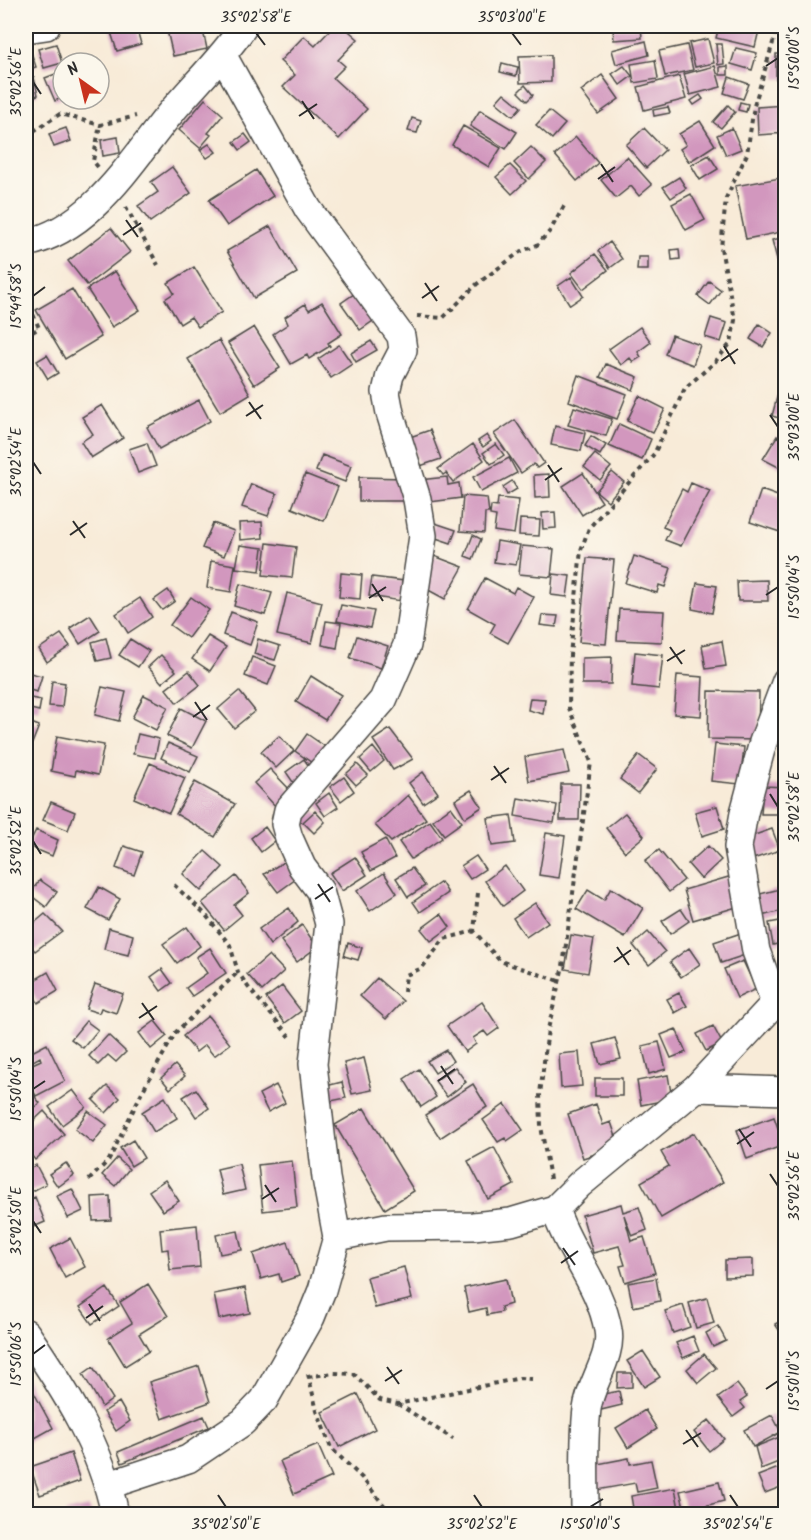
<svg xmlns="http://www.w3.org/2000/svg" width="811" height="1540" font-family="Kalam,sans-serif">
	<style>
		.building { fill: #d297be }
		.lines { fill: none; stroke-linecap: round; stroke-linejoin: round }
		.street-casing { stroke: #4a4845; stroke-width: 30 }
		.path { stroke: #4a4845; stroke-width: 4; stroke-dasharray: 4.5 4.5; stroke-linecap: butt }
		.street { stroke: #fff; stroke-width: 27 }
		.ticks { fill: none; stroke: #2b2b2b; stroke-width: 2 }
		.neatline { fill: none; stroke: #2b2b2b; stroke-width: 2 }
		.ticks-label { font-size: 15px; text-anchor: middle; fill: #2b2b2b }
	</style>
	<rect width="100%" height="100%" fill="#fbf7ec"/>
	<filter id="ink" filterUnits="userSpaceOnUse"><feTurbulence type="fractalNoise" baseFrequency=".0167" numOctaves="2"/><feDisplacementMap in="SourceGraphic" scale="12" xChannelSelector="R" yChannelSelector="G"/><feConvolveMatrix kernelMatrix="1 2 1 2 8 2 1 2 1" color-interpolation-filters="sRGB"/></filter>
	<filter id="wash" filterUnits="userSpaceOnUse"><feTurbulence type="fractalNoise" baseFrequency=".008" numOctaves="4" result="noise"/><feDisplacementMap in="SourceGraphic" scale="24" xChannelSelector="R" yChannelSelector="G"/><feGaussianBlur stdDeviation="1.35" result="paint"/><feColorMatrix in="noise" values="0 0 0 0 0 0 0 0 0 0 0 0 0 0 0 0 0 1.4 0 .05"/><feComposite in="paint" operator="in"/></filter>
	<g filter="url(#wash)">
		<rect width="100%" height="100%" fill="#f8ebd8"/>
		<g id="blocks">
			<!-- building -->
			<path class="building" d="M 109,26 L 136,26 L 141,44 L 117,51 Z
				M 166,26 L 202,26 L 207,49 L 173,56 Z
				M 334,26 L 343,26 L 358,39 L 338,60 L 345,66 L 333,78 L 367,109 L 339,139 L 283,87 L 295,75 L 280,61 L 304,36 L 315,46 Z
				M 719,26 L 760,26 L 755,47 L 716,38 Z
				M 641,27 L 642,38 L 614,40 L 613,29 Z
				M 708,39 L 714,63 L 695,67 L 689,43 Z
				M 646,41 L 649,55 L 616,64 L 612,50 Z
				M 56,44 L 62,63 L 44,68 L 38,49 Z
				M 716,44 L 722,44 L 724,64 L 718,65 Z
				M 687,45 L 693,70 L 665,76 L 659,51 Z
				M 29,46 L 36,67 L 26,70 L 26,47 Z
				M 736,48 L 757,53 L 752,70 L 731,64 Z
				M 776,54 L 786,54 L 786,79 L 776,79 Z
				M 551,55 L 551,82 L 520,83 L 519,56 Z
				M 655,60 L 658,79 L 634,83 L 631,64 Z
				M 502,63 L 518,67 L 516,76 L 500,72 Z
				M 624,66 L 632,76 L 620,85 L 612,74 Z
				M 715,66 L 721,87 L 690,95 L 684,74 Z
				M 728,66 L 728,75 L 720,75 L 720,67 Z
				M 63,71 L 63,97 L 55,101 L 45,78 Z
				M 602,75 L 619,99 L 598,114 L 581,91 Z
				M 679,76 L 686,99 L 644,110 L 638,87 Z
				M 34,77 L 38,95 L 26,99 L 26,80 Z
				M 729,77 L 749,84 L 743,99 L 724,93 Z
				M 525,85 L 533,95 L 527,101 L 518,92 Z
				M 504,93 L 521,107 L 513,116 L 496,102 Z
				M 700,95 L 703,99 L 694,105 L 691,101 Z
				M 205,99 L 223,115 L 208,133 L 211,135 L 200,148 L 179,130 Z
				M 740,102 L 748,104 L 746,112 L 738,110 Z
				M 728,105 L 735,112 L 721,128 L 713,122 Z
				M 786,105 L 786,133 L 758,135 L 757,107 Z
				M 668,107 L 670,113 L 654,116 L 653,110 Z
				M 480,110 L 517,132 L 506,149 L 470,126 Z
				M 549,111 L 565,124 L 552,139 L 536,125 Z
				M 412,118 L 421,121 L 417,133 L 408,131 Z
				M 700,121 L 715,145 L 689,162 L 680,149 L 686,145 L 679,134 Z
				M 463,126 L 501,148 L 489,167 L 452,145 Z
				M 66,128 L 71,141 L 54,147 L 49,134 Z
				M 644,128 L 665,150 L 646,168 L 626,145 Z
				M 732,128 L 741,149 L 726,155 L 717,135 Z
				M 245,134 L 251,142 L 240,150 L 234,142 Z
				M 118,137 L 120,153 L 103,156 L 101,140 Z
				M 576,137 L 598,163 L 577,181 L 555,155 Z
				M 209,144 L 216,152 L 207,158 L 200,150 Z
				M 531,147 L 546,162 L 529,179 L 514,163 Z
				M 709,155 L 718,169 L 700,180 L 691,165 Z
				M 627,157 L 652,185 L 639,196 L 631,186 L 616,198 L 601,180 Z
				M 510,165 L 526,181 L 512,194 L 496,177 Z
				M 172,167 L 191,193 L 150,222 L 138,206 L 158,192 L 151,182 Z
				M 256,170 L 273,196 L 227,226 L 209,200 Z
				M 679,177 L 686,188 L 671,198 L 663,187 Z
				M 780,178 L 786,206 L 786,231 L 746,239 L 735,186 Z
				M 691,194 L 705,220 L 686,230 L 672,204 Z
				M 270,226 L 297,273 L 254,298 L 227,251 Z
				M 111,228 L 130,252 L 87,285 L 68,261 Z
				M 786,237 L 786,261 L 778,263 L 772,240 Z
				M 610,242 L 622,259 L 610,268 L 598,251 Z
				M 679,249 L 680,259 L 672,260 L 671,250 Z
				M 595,254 L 608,270 L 583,289 L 571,273 Z
				M 638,257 L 648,257 L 648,270 L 637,270 Z
				M 194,267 L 222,312 L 198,327 L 191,317 L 180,324 L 165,299 L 174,293 L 168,283 Z
				M 115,271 L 140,310 L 112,327 L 87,289 Z
				M 571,277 L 583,296 L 570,305 L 558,286 Z
				M 709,281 L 721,290 L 710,305 L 698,296 Z
				M 72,289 L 101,337 L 65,359 L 36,310 Z
				M 354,294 L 373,321 L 360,330 L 341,303 Z
				M 322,302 L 342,334 L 328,343 L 330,346 L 309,359 L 307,355 L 291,364 L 273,334 L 288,324 L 285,317 L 305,304 L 309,310 Z
				M 711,318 L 727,323 L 721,342 L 705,337 Z
				M 759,324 L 772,333 L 763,347 L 750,339 Z
				M 254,327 L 280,368 L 254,385 L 228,343 Z
				M 640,327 L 651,342 L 638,352 L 641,357 L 633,362 L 630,358 L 621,365 L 609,349 Z
				M 672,335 L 700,345 L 693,365 L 665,354 Z
				M 219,340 L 250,394 L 220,412 L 188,359 Z
				M 371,341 L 377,350 L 356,362 L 351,353 Z
				M 339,345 L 352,364 L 331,378 L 318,359 Z
				M 47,355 L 58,373 L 48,379 L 37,361 Z
				M 606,364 L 638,377 L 633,390 L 600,377 Z
				M 578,375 L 627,394 L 617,419 L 569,401 Z
				M 780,386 L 786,388 L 786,420 L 772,416 Z
				M 639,396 L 665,409 L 653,433 L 627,421 Z
				M 199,400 L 210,421 L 159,449 L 147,427 Z
				M 102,405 L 123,438 L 91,458 L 81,442 L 93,434 L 82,417 Z
				M 574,407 L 612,419 L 606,436 L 568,425 Z
				M 515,420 L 544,463 L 537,468 L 534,464 L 521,473 L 494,434 Z
				M 619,424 L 651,439 L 642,460 L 609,446 Z
				M 555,426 L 585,433 L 581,451 L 551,445 Z
				M 430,430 L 441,459 L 420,466 L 410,437 Z
				M 487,435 L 491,441 L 483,447 L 478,441 Z
				M 591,436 L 606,445 L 600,455 L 585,446 Z
				M 777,436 L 786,441 L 786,471 L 763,459 Z
				M 147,443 L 156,466 L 138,473 L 129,449 Z
				M 473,444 L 484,460 L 453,482 L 446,473 L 443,475 L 438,469 Z
				M 496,444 L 504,455 L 491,464 L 483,453 Z
				M 595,454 L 611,467 L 600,480 L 584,467 Z
				M 322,455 L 351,466 L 345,482 L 316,471 Z
				M 509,458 L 517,473 L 481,492 L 473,477 Z
				M 612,472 L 624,482 L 608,501 L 596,491 Z
				M 583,473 L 602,502 L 582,515 L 563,486 Z
				M 305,474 L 338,487 L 324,521 L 292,508 Z
				M 549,474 L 550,497 L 535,498 L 534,475 Z
				M 359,477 L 404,478 L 404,501 L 359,501 Z
				M 447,477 L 448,485 L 459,483 L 461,498 L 422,503 L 419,480 Z
				M 512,481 L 517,489 L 507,495 L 503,487 Z
				M 691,483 L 710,491 L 681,546 L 665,540 L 670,530 L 663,527 L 682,489 L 687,492 Z
				M 251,484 L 277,494 L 268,516 L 242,507 Z
				M 761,490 L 786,499 L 786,517 L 780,532 L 750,522 Z
				M 463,496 L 487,498 L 489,513 L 485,513 L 484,533 L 460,531 Z
				M 498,498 L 519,500 L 514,534 L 494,531 L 496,516 L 490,515 L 491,506 L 497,507 Z
				M 555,512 L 556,528 L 543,529 L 542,513 Z
				M 520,519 L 540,520 L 539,536 L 519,535 Z
				M 262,522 L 263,538 L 240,540 L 239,523 Z
				M 213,523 L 234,531 L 224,556 L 202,548 Z
				M 435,523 L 456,530 L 451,543 L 430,536 Z
				M 473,535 L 481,539 L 473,559 L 465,556 Z
				M 497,541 L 520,545 L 516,565 L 494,562 Z
				M 267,543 L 296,547 L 292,578 L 263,575 Z
				M 240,545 L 263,548 L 260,571 L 236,568 Z
				M 522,546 L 554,549 L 551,577 L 519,574 Z
				M 429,554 L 463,567 L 445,599 L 421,586 Z
				M 634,556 L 671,568 L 665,587 L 659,585 L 657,593 L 625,583 Z
				M 587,558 L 614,560 L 606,644 L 579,642 Z
				M 211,561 L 235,565 L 231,592 L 207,588 Z
				M 341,573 L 362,575 L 360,599 L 339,597 Z
				M 553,574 L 570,576 L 567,597 L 551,595 Z
				M 372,577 L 404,581 L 401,601 L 369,596 Z
				M 485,578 L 513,593 L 516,587 L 534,597 L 508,643 L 490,633 L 495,624 L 468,609 Z
				M 767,580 L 768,601 L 738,601 L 737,581 Z
				M 697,583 L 717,586 L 712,613 L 692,609 Z
				M 240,584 L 272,593 L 265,615 L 234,606 Z
				M 168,590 L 175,601 L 162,610 L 154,600 Z
				M 287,593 L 322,602 L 312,643 L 277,635 Z
				M 191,597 L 209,610 L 188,638 L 170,625 Z
				M 140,598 L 152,617 L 128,633 L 116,614 Z
				M 341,605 L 374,611 L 370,628 L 337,621 Z
				M 619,609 L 664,611 L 662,642 L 617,640 Z
				M 231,612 L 258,622 L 250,645 L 223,635 Z
				M 90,615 L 100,631 L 80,644 L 70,628 Z
				M 542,615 L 558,616 L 556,627 L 540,625 Z
				M 326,621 L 341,623 L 337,648 L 322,645 Z
				M 61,634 L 70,646 L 47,662 L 39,649 Z
				M 208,636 L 226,647 L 210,671 L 192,659 Z
				M 357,636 L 388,646 L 381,668 L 350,658 Z
				M 106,638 L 111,658 L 97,661 L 92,642 Z
				M 130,639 L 149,651 L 138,667 L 119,655 Z
				M 258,639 L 280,646 L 275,660 L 254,654 Z
				M 722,641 L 726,666 L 706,669 L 702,645 Z
				M 635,652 L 663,655 L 659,689 L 632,686 Z
				M 161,655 L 176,671 L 162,683 L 148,667 Z
				M 252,657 L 276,666 L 268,685 L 245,676 Z
				M 612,657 L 611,684 L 582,684 L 582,658 Z
				M 189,671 L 200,685 L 177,703 L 166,689 Z
				M 26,672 L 42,676 L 37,692 L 26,689 Z
				M 677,675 L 703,677 L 701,716 L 674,714 Z
				M 311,676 L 341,695 L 325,720 L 296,702 Z
				M 52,681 L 65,683 L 62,707 L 49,706 Z
				M 102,687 L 126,692 L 119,721 L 95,715 Z
				M 239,691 L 255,711 L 234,728 L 218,709 Z
				M 709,691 L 759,692 L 758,740 L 708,739 Z
				M 144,695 L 168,707 L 156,730 L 132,718 Z
				M 26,697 L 41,700 L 39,711 L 26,708 Z
				M 530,698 L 545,699 L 543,714 L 528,710 Z
				M 181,708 L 206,721 L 192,748 L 167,736 Z
				M 26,721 L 39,726 L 31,746 L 26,744 Z
				M 390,729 L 413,759 L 393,770 L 373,740 Z
				M 138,734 L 159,739 L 155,758 L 133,754 Z
				M 307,734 L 333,752 L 321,769 L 295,751 Z
				M 57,736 L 104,745 L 98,775 L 76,770 L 75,776 L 51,771 Z
				M 279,736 L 294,751 L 276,768 L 261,752 Z
				M 168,743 L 198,756 L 190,772 L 161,758 Z
				M 715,744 L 744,747 L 740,784 L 711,781 Z
				M 373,747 L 384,761 L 371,772 L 360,759 Z
				M 564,750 L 569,773 L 529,781 L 525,757 Z
				M 639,755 L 657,769 L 638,793 L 620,779 Z
				M 304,759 L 315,775 L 297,788 L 286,772 Z
				M 150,763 L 185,778 L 169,813 L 134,798 Z
				M 357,764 L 368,775 L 356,785 L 346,774 Z
				M 270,769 L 293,793 L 277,808 L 254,783 Z
				M 423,772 L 438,793 L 423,803 L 409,783 Z
				M 344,777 L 354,791 L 341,801 L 330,787 Z
				M 195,782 L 235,804 L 215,837 L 176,814 Z
				M 561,784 L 580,784 L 579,820 L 560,820 Z
				M 763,786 L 786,787 L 786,814 L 761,814 Z
				M 471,790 L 482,807 L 465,818 L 455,800 Z
				M 329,793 L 338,807 L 325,816 L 316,803 Z
				M 408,795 L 426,819 L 391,842 L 375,825 Z
				M 518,798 L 557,805 L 554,823 L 515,816 Z
				M 51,802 L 75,812 L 68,830 L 43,820 Z
				M 717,806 L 724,829 L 702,836 L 695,812 Z
				M 451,807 L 462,822 L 444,835 L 433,820 Z
				M 315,811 L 325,822 L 314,833 L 303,822 Z
				M 625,813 L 644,836 L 625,852 L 606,828 Z
				M 511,815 L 515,843 L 492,846 L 488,818 Z
				M 430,821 L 442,838 L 411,859 L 399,842 Z
				M 265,827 L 275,841 L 261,852 L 251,838 Z
				M 772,829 L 780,850 L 753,859 L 746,838 Z
				M 36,830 L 58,840 L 52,856 L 28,846 Z
				M 546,833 L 565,836 L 559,878 L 539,875 Z
				M 385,839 L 395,858 L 371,871 L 361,852 Z
				M 124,846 L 142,852 L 134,875 L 116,868 Z
				M 708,846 L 721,860 L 701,879 L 688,864 Z
				M 659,850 L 684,880 L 669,892 L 645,861 Z
				M 205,851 L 223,867 L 201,891 L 183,874 Z
				M 476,856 L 485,869 L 470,879 L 461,866 Z
				M 355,857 L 367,875 L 342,891 L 330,873 Z
				M 285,861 L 296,879 L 278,892 L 264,874 Z
				M 505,866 L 523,891 L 503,906 L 485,881 Z
				M 412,868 L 425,886 L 408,897 L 396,878 Z
				M 384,873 L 397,893 L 370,911 L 357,891 Z
				M 236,876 L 249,893 L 234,905 L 242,915 L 224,930 L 202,903 Z
				M 732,876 L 740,906 L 693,920 L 684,890 Z
				M 40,880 L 57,892 L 46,907 L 29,894 Z
				M 441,882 L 448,893 L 420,912 L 413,902 Z
				M 99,887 L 120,899 L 108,920 L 87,909 Z
				M 611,888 L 643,908 L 625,938 L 576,909 L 588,890 L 604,900 Z
				M 784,888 L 786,910 L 761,916 L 756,895 Z
				M 535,903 L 548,922 L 526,937 L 513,918 Z
				M 289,908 L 298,922 L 270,945 L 259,929 Z
				M 681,909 L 689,921 L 670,934 L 662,921 Z
				M 45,914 L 62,931 L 35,951 L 26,941 L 26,930 Z
				M 441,914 L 450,927 L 431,941 L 421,929 Z
				M 785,920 L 786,942 L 773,945 L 769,923 Z
				M 302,925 L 317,947 L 297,962 L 281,941 Z
				M 187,927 L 200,946 L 177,963 L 163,944 Z
				M 109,928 L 133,935 L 128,955 L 104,949 Z
				M 648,932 L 665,952 L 649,965 L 633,945 Z
				M 741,933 L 748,954 L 721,963 L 714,942 Z
				M 571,935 L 594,939 L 588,973 L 565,969 Z
				M 348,943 L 362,948 L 358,960 L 344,956 Z
				M 210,948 L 226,973 L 192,996 L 186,988 L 207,973 L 196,957 Z
				M 689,948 L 700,964 L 681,977 L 670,962 Z
				M 269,955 L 284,971 L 262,991 L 247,974 Z
				M 743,961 L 756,989 L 737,998 L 724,969 Z
				M 162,969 L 172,983 L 161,991 L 151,977 Z
				M 48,972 L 58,991 L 38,1003 L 28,984 Z
				M 377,978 L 403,1001 L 386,1019 L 360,996 Z
				M 95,984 L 123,994 L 116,1013 L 101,1008 L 99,1013 L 86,1009 Z
				M 282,986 L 301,1011 L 285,1023 L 266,998 Z
				M 679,993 L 687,1006 L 675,1013 L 667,999 Z
				M 482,1002 L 499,1028 L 488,1036 L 484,1031 L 473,1038 L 476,1044 L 465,1052 L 447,1026 Z
				M 208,1016 L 230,1044 L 214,1056 L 205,1045 L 196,1052 L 183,1036 Z
				M 86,1021 L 98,1030 L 83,1048 L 71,1039 Z
				M 155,1021 L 167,1036 L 151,1049 L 139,1033 Z
				M 713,1026 L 722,1043 L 706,1051 L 697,1034 Z
				M 676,1029 L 686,1052 L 671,1058 L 661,1035 Z
				M 108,1035 L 126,1052 L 116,1062 L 108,1055 L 98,1065 L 89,1056 Z
				M 615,1038 L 621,1059 L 600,1064 L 594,1044 Z
				M 659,1042 L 666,1069 L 649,1074 L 642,1046 Z
				M 47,1044 L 65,1081 L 36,1096 L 26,1075 L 26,1067 L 41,1060 L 40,1057 L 26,1065 L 26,1055 Z
				M 446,1050 L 453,1061 L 435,1073 L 427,1061 Z
				M 579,1052 L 582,1086 L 561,1088 L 559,1054 Z
				M 364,1058 L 372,1090 L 352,1094 L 344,1063 Z
				M 175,1065 L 185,1076 L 170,1089 L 161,1078 Z
				M 455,1067 L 466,1082 L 447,1097 L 435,1081 Z
				M 419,1069 L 436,1097 L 421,1107 L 404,1079 Z
				M 668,1075 L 672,1099 L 641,1105 L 637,1081 Z
				M 595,1078 L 622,1078 L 622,1096 L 595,1096 Z
				M 342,1082 L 346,1098 L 326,1102 L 322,1087 Z
				M 473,1084 L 487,1107 L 440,1138 L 425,1115 Z
				M 276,1085 L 285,1103 L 268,1112 L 259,1094 Z
				M 26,1086 L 40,1103 L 26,1116 Z
				M 107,1086 L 120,1098 L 106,1113 L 93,1100 Z
				M 196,1089 L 209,1108 L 196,1117 L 183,1097 Z
				M 73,1090 L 86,1107 L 62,1125 L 49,1107 Z
				M 165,1097 L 177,1118 L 154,1132 L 142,1112 Z
				M 505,1104 L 523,1130 L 507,1141 L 505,1138 L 498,1142 L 483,1120 Z
				M 596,1104 L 603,1125 L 611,1122 L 619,1146 L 583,1158 L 568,1114 Z
				M 364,1108 L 414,1191 L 385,1209 L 335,1125 Z
				M 44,1111 L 64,1134 L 35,1160 L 26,1149 L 26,1128 Z
				M 88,1111 L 107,1125 L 93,1143 L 75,1129 Z
				M 774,1117 L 784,1145 L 747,1159 L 737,1130 Z
				M 694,1133 L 723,1182 L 661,1218 L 641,1182 L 669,1166 L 661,1152 Z
				M 133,1140 L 144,1158 L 131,1166 L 120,1148 Z
				M 494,1147 L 514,1185 L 488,1199 L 468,1161 Z
				M 117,1158 L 129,1169 L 115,1186 L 102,1175 Z
				M 292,1161 L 297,1207 L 263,1211 L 258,1165 Z
				M 66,1163 L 74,1175 L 58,1187 L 49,1174 Z
				M 239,1164 L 245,1190 L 223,1195 L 217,1169 Z
				M 36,1165 L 46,1184 L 29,1193 L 26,1186 L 26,1171 Z
				M 165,1180 L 179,1201 L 163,1211 L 149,1191 Z
				M 72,1189 L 83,1211 L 68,1218 L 57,1196 Z
				M 110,1196 L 111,1220 L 93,1221 L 92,1197 Z
				M 35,1197 L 45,1222 L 26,1230 L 26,1201 Z
				M 621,1204 L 623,1212 L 639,1207 L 647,1230 L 632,1236 L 624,1215 L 631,1241 L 644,1237 L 655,1273 L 625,1282 L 620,1266 L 625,1265 L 619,1246 L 593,1253 L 582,1215 Z
				M 197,1225 L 200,1267 L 170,1270 L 168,1249 L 162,1250 L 160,1229 Z
				M 238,1231 L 242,1250 L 220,1254 L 216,1235 Z
				M 70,1238 L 85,1267 L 65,1278 L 50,1249 Z
				M 288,1242 L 299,1276 L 281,1282 L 279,1274 L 261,1279 L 253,1254 Z
				M 753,1259 L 753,1276 L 725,1277 L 725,1260 Z
				M 404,1267 L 412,1299 L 375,1308 L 367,1277 Z
				M 656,1278 L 660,1301 L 633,1307 L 628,1283 Z
				M 506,1279 L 511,1304 L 501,1307 L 502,1312 L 487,1315 L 486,1308 L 469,1312 L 464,1288 Z
				M 148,1284 L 168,1316 L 139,1334 L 149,1351 L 125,1366 L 108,1338 L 132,1323 L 120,1302 Z
				M 107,1288 L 119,1306 L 92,1324 L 80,1307 Z
				M 245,1288 L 250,1313 L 219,1319 L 214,1294 Z
				M 707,1298 L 714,1323 L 696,1328 L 689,1303 Z
				M 683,1305 L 690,1327 L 673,1333 L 665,1311 Z
				M 786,1318 L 786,1340 L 775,1324 Z
				M 718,1326 L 726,1341 L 713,1347 L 706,1333 Z
				M 693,1336 L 699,1351 L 683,1358 L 676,1343 Z
				M 643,1351 L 660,1377 L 644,1387 L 627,1361 Z
				M 704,1354 L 716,1368 L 698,1383 L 687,1369 Z
				M 199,1366 L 210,1402 L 162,1419 L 149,1382 Z
				M 93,1367 L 113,1399 L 102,1407 L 83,1374 Z
				M 618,1373 L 632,1373 L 632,1387 L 617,1388 Z
				M 26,1378 L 53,1428 L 26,1443 Z
				M 737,1384 L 747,1397 L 740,1402 L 745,1408 L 733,1417 L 718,1398 Z
				M 619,1391 L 622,1405 L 601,1410 L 598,1395 Z
				M 358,1394 L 375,1429 L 339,1447 L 322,1412 Z
				M 119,1402 L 130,1421 L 116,1431 L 104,1412 Z
				M 645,1410 L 657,1429 L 628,1448 L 616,1428 Z
				M 772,1415 L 781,1432 L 753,1447 L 744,1430 Z
				M 204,1416 L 209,1427 L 122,1463 L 118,1452 Z
				M 709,1420 L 724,1439 L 709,1451 L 694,1432 Z
				M 782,1436 L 786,1445 L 786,1459 L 761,1469 L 755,1447 Z
				M 318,1445 L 332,1477 L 294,1494 L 280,1461 Z
				M 71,1453 L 80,1481 L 40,1495 L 30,1467 Z
				M 629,1458 L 630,1464 L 651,1460 L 657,1488 L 637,1492 L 635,1483 L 597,1490 L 592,1465 Z
				M 786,1465 L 786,1485 L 765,1493 L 758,1476 Z
				M 719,1482 L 724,1501 L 685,1511 L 680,1491 Z
				M 675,1488 L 680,1514 L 634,1514 L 631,1496 Z
				M 88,1507 L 91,1514 L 66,1514 L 65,1512 Z"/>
		</g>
	</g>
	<g filter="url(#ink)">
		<use href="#blocks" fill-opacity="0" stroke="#4a4845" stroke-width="1.5"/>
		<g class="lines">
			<!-- street casing -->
			<g class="street-casing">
				<path id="street" d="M 26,29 L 46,26
					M 26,243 C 93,229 132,159 173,110 C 197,82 223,57 244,26
					M 775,1003 L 756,951 L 738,847 L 744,813 L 763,742 L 786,681
					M 696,1088 L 786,1091
					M 555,1209 C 568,1251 601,1286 608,1330 C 613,1356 590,1383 587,1409 C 583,1443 585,1480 585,1514
					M 337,1237 L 386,1227 L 473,1226 L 511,1222 L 555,1209 L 580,1184 L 696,1088 L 775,1003 L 786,997
					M 26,1333 C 65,1390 101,1446 115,1514
					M 109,1485 L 188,1459 L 243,1422 L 264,1400 L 311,1317 L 322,1290 L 337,1237 L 326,1178 L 313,1064 L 329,924 L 320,891 L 302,867 L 289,838 L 285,824 L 288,810 L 383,700 L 407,645 L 423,536 L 417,499 L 390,413 L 386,392 L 390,375 L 403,350 L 401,336 L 308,209 L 223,56"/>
			</g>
			<!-- path -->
			<path class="path" d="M 26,136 L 60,114 L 100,125 L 136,116
				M 98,167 L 93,161 L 100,125
				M 126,207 L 158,265
				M 26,298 L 39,328 L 26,336
				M 417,316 L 443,318 L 477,284 L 520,252 L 537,245 L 550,231 L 564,206
				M 174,885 L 204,913 L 230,945 L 238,972 L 248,987 L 291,1038
				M 478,893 L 474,931 L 500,961 L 559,981
				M 404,992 L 406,975 L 422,968 L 444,939 L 474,931
				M 550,1179 L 541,1126 L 540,1094 L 548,1029 L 563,966 L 591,762 L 569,708 L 570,655 L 581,550 L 589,528 L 654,454 L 685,388 L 714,363 L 731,343 L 735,320 L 721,248 L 726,198 L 747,154 L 754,106 L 778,26
				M 89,1180 L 109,1160 L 142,1092 L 176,1032 L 238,972
				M 308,1374 L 317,1411 L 331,1448 L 362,1478 L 391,1514
				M 308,1377 L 333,1373 L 354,1374 L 380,1400 L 398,1404 L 520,1378 L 532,1379
				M 398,1404 L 453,1439"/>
			<!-- street -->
			<use href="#street" class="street"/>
		</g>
	</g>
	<!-- ticks -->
	<path class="ticks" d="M 256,33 L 265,45M 512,33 L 521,45M 766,66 L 778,58M 33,82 L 41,94M 302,101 L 314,119M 299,116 L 317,104M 601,164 L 613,182M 598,179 L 615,167M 126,220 L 138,237M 123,235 L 141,223M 425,283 L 437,301M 33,296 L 45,287M 422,298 L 439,286M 724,346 L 735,364M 721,361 L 738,349M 249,402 L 261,419M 770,415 L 778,427M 246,416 L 263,405M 33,462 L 41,474M 548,465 L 559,482M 545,480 L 562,468M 73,521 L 85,538M 70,535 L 87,523M 372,584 L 383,601M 766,595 L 778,587M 369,598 L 386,587M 670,647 L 682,664M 667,661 L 685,650M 195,702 L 207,720M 193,717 L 210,705M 494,766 L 506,783M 491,780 L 509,768M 770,794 L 778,807M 33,841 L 41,854M 318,884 L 330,902M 315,899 L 333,887M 617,947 L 629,965M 614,962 L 631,950M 142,1003 L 154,1020M 139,1018 L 157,1006M 441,1066 L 453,1084M 438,1081 L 455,1069M 33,1089 L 45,1081M 739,1129 L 751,1147M 737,1144 L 754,1132M 770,1174 L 778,1186M 265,1185 L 276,1202M 262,1199 L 279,1188M 33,1221 L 41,1233M 563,1248 L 575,1265M 561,1263 L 578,1251M 89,1304 L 100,1321M 86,1318 L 103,1306M 33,1354 L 45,1345M 387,1367 L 399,1384M 385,1381 L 402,1370M 766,1389 L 778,1381M 686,1430 L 698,1447M 683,1444 L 701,1433M 218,1495 L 226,1507M 474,1495 L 482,1507M 730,1495 L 738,1507M 590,1507 L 603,1499"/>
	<!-- margin -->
	<rect width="811" height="1540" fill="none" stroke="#fbf7ec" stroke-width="66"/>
	<!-- north arrow -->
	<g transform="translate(81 81) rotate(326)"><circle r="28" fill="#fbf7ec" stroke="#a8a59f" stroke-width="1.5"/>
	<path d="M0-4.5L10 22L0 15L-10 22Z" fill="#c8321e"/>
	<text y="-9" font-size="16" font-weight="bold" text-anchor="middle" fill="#2b2b2b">N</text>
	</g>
	<rect x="33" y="33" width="745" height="1474" class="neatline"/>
	<g class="ticks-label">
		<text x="256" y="22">35°02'58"E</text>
		<text x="512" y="22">35°03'00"E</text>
		<text transform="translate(794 58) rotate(-90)" y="5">15°50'00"S</text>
		<text transform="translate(16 82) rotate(-90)" y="5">35°02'56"E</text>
		<text transform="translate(16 296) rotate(-90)" y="5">15°49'58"S</text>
		<text transform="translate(794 427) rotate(-90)" y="5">35°03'00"E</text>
		<text transform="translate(16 462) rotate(-90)" y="5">35°02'54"E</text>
		<text transform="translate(794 587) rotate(-90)" y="5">15°50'04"S</text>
		<text transform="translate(794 807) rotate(-90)" y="5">35°02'58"E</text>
		<text transform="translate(16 841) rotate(-90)" y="5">35°02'52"E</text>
		<text transform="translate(16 1089) rotate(-90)" y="5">15°50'04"S</text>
		<text transform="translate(794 1186) rotate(-90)" y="5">35°02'56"E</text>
		<text transform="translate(16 1221) rotate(-90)" y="5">35°02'50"E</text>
		<text transform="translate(16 1354) rotate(-90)" y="5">15°50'06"S</text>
		<text transform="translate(794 1381) rotate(-90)" y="5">15°50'10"S</text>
		<text x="226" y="1529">35°02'50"E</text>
		<text x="482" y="1529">35°02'52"E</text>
		<text x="590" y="1529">15°50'10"S</text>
		<text x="738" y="1529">35°02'54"E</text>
	</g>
</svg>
